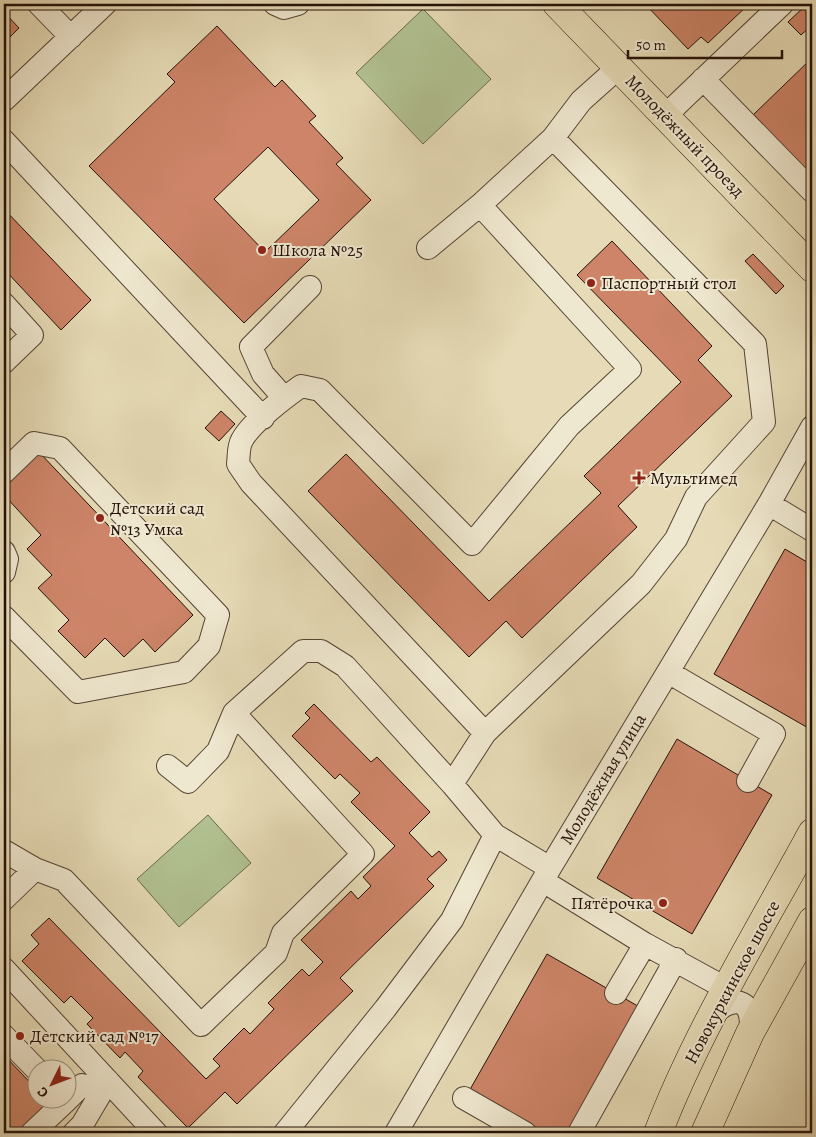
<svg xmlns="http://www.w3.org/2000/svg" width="816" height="1137" font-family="Alegreya,serif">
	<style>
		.green { fill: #b1c191; stroke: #6a684d }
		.building { fill: #cd8468; stroke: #241009; fill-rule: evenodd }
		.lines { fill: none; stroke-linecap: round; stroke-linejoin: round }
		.minor-casing { stroke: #544334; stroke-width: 24 }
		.major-casing { stroke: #241009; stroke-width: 29 }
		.minor { stroke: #efe8d0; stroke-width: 22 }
		.major { stroke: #e6dbb6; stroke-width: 28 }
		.poi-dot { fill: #8f2418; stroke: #efe8d0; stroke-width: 2 }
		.labels { text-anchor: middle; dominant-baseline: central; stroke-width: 4; stroke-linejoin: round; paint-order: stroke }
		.street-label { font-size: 18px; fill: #241009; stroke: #efe8d0 }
		.poi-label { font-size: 18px; fill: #241009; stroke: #efe8d0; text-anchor: start }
	</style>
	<rect width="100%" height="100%" fill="#e6dbb6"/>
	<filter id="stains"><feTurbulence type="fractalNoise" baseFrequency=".004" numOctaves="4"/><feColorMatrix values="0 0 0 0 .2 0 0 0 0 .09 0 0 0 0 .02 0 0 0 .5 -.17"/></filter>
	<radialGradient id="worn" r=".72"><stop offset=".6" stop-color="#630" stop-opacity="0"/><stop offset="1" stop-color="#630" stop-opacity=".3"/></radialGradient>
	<!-- green -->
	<path class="green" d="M 423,9 L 491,79 L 423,144 L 356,73 Z
		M 208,815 L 251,863 L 179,927 L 137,879 Z"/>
	<!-- building -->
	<path class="building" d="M 645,4 L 749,4 L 708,43 L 701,37 L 688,49 Z
		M 807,4 L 812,5 L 812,25 L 801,35 L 788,22 Z
		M 4,12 L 19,28 L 4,43 Z
		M 217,26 L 275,87 L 282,80 L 316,116 L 309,122 L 343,158 L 336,164 L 371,200 L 244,323 L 89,166 L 175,82 L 167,74 ZM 268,147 L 319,200 L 265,252 L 214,199 Z
		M 812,58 L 812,178 L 753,115 Z
		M 4,209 L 91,300 L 61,330 L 4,269 Z
		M 612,241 L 712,346 L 698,360 L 732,396 L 618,506 L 637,527 L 522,638 L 506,621 L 469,657 L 308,491 L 346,454 L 489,601 L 601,493 L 584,476 L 681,382 L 577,275 Z
		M 753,254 L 784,286 L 776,294 L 745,261 Z
		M 221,411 L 235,424 L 219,441 L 205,428 Z
		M 39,452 L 193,615 L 155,652 L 143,639 L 124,657 L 105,638 L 85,658 L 58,631 L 69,620 L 38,588 L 52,575 L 27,549 L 41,535 L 4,495 L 4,485 Z
		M 785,549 L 812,565 L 812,726 L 810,729 L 714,674 Z
		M 314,704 L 371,762 L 377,757 L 430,812 L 409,833 L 432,857 L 439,851 L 447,860 L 427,879 L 434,886 L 340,978 L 353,991 L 237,1104 L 225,1092 L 188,1128 L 138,1077 L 143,1071 L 125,1052 L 120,1058 L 87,1024 L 93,1018 L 71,996 L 64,1003 L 22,961 L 39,944 L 31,935 L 49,918 L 206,1079 L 220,1066 L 213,1059 L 244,1028 L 250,1034 L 274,1009 L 268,1003 L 302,969 L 309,976 L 323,962 L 301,940 L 351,891 L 358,899 L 371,886 L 363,877 L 395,846 L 351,802 L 360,793 L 340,774 L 335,779 L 292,736 L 310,718 L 305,713 Z
		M 677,739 L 772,795 L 692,934 L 597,878 Z
		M 547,954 L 643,1009 L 571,1133 L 538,1133 L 468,1093 Z
		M 4,1055 L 38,1091 L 38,1100 L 46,1100 L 49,1102 L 16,1133 L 4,1133 Z"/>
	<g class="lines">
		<!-- minor casing -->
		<g class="minor-casing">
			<path id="minor" d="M 39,4 L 71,37
				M 275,4 L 284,8 L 298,4
				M 703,79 L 812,191
				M 4,100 L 105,4
				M 666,115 L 782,4
				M 553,138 L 755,344 L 764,422 L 696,497 L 676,539 L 641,584 L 485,733 L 251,483 L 238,464 C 239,456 238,447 242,440 C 251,423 284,398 301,386 L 320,390 L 472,544 L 569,426 L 630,369 L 480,205 L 553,138 L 581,101 L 619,67
				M 4,141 L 263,418
				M 428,248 L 480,205
				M 4,304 L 32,335 L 4,362
				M 284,398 L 263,374 L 251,347 L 310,287
				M 4,472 L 34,443 L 60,448 L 218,615 L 209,646 L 184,672 L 78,692 L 4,617
				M 769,504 L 812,530
				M 4,552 L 7,559 L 4,572
				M 668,672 L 774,734 L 748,781
				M 485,733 L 452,784 L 495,835 L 550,868
				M 168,766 L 188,782 L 218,751 L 234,713 L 303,651 L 321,651 L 345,666 L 452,784
				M 4,851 L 35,869 L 64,880 L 201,1025 L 276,953 L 283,933 L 363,854 L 234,713
				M 543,881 L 645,944 L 727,989
				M 4,899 L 35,869
				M 4,969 L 156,1133
				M 616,993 L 645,944
				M 714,1013 C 737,993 755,1002 750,1033
				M 4,1036 L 38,1071
				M 464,1098 L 525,1133
				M 68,1099 L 82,1085 L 103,1091
				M 32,1133 L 67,1100
				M 74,1133 L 82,1125 L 108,1081
				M 285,1133 L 385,1009 L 452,920 L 495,835
				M 396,1133 L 550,868 L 769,504 L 812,427
				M 579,1133 L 676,959"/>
		</g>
		<!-- major casing -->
		<g class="major-casing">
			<path id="major" d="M 557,4 L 812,268
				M 658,1133 C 698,1029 759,931 812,833
				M 705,1133 L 750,1033 L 812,921"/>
		</g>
		<!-- minor -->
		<use href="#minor" class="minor"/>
		<!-- major -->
		<use href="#major" class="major"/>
	</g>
	<!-- markers -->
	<g class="poi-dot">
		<circle cx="262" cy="250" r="5"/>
		<circle cx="591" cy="283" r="5"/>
		<path d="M636.5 470.5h5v5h5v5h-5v5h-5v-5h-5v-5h5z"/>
		<circle cx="100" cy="518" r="5"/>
		<circle cx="663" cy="903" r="5"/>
		<circle cx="20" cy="1036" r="5"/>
	</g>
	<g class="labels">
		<!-- street labels -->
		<g class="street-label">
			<text transform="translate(685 136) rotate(46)">Молодёжный проезд</text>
			<text transform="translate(603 779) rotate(-59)">Молодёжная улица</text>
			<text transform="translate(732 982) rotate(-62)">Новокуркинское шоссе</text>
		</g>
		<!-- poi labels -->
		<g class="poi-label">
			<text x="272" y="250">Школа №25</text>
			<text x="601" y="283">Паспортный стол</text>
			<text x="650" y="478">Мультимед</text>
			<text x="110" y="508">Детский сад<tspan x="110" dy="21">№13 Умка</tspan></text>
			<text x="653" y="903" text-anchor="end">Пятёрочка</text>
			<text x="30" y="1036">Детский сад №17</text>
		</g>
	</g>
	<!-- margin -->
	<rect width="816" height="1137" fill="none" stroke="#e6dbb6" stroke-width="20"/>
	<rect x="5" y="5" width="806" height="1127" fill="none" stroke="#241009" stroke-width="2.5"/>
	<rect x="10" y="10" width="796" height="1117" fill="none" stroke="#241009"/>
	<!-- north arrow -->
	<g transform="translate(52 1084) rotate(228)"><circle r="24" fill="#efe8d0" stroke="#9e9280"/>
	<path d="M0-4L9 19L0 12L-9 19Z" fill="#8f2418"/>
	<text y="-8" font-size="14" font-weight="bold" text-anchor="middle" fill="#241009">С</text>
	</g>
	<!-- scale -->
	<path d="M628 50v8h154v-8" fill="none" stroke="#241009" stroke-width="2.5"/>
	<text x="636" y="50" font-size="15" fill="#241009" stroke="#efe8d0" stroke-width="4" paint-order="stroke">50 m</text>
	<rect width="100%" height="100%" filter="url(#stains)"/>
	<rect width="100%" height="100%" fill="url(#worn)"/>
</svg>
